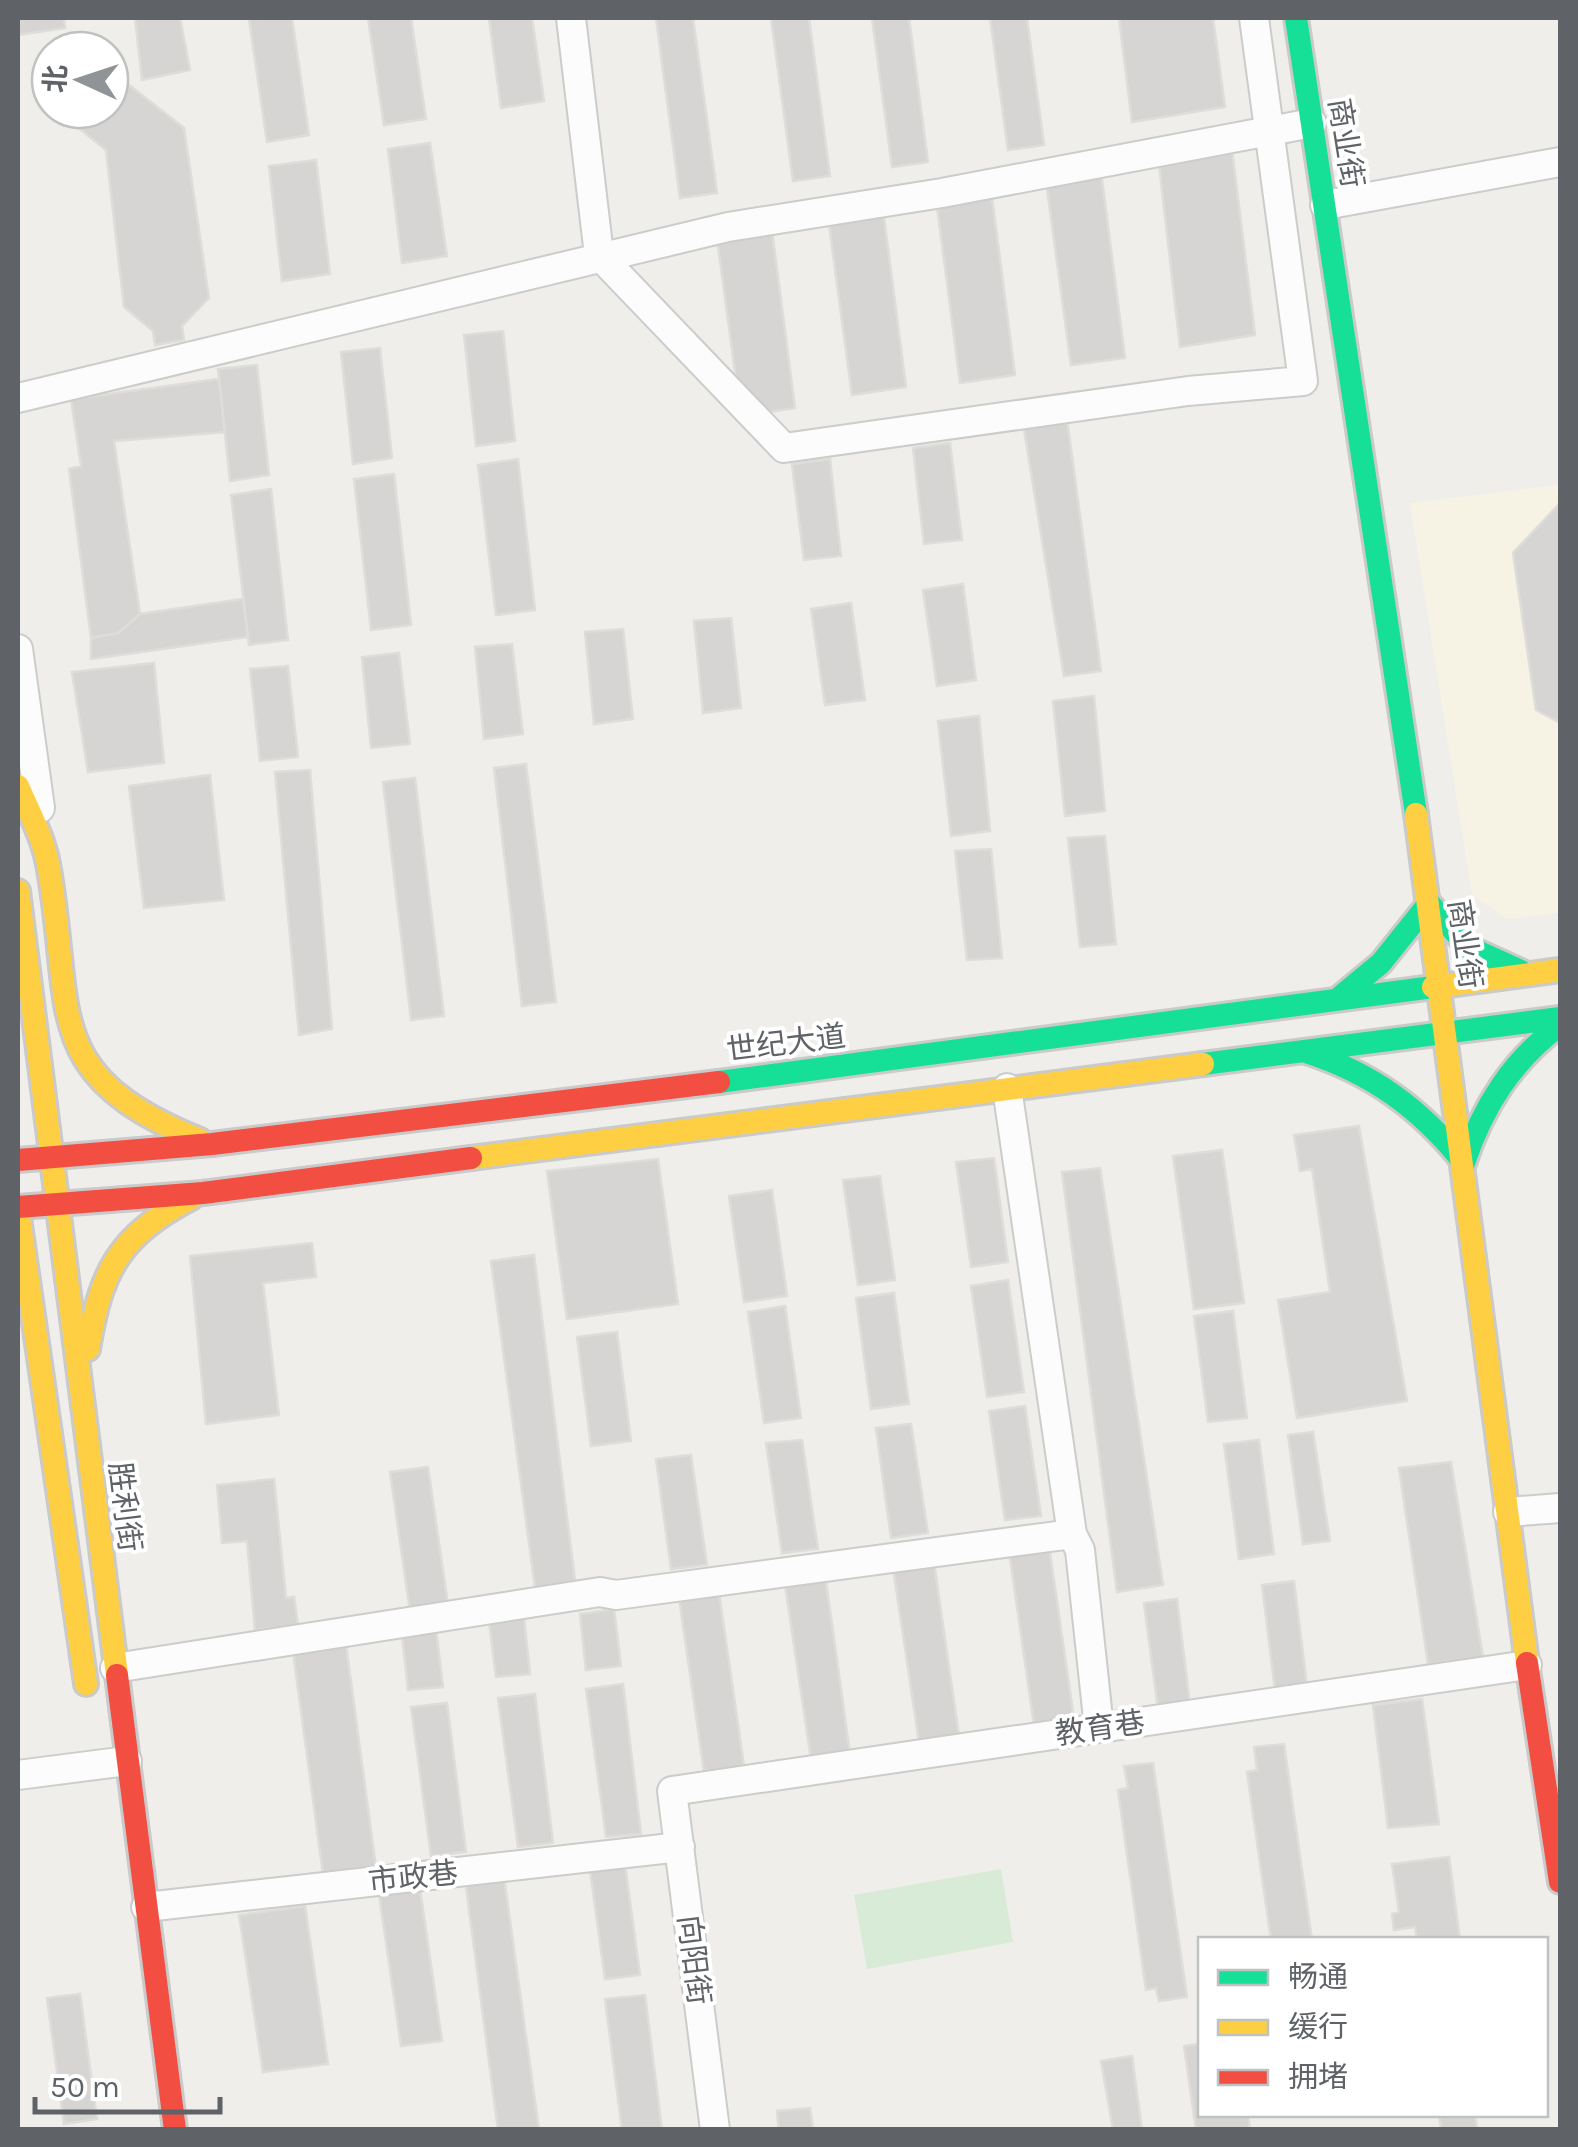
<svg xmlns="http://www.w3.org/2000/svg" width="1578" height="2147" font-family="Karla,'Noto Sans SC',sans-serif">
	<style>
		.commercial { fill: #f7f3e4 }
		.green { fill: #d8ebd6 }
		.building { fill: #d6d5d3; stroke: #deddd9; stroke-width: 2.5 }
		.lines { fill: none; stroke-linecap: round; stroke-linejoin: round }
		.street-casing { stroke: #cbcccc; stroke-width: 32 }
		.fast-casing { stroke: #cacacb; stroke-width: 28 }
		.slow-casing { stroke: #cacacb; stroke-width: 28 }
		.jam-casing { stroke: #cacacb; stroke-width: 28 }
		.street { stroke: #fdfcfc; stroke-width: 28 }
		.fast { stroke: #16e098; stroke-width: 22 }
		.slow { stroke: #ffcf43; stroke-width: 22 }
		.jam { stroke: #f24e42; stroke-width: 22 }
		.labels { text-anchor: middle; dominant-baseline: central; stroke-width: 8; stroke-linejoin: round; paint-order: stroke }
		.street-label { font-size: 30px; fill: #5f6368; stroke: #fff }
	</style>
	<rect width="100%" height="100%" fill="#efeeea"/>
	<!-- commercial -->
	<path class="commercial" d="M 1560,485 L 1560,913 L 1507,919 L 1472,895 L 1410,503 Z"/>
	<!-- green -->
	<path class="green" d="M 1001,1869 L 1013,1942 L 867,1969 L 854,1895 Z"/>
	<!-- building -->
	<path class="building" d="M 18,18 L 64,18 L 65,28 L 18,35 Z
		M 135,18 L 180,18 L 190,70 L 142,80 Z
		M 292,18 L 309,135 L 267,142 L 249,19 Z
		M 368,18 L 411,18 L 426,119 L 384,125 Z
		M 489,18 L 532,18 L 544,101 L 501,108 Z
		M 656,18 L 693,18 L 717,193 L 680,198 Z
		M 771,18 L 809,18 L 830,176 L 793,181 Z
		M 872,18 L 909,18 L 928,162 L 892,167 Z
		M 990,18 L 1027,18 L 1044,145 L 1008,150 Z
		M 1119,18 L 1213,18 L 1225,107 L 1132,122 Z
		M 110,70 L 184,128 L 209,298 L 182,326 L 184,340 L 155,345 L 153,331 L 124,307 L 106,150 L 56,110 L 110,110 Z
		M 1230,134 L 1255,335 L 1180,347 L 1157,147 Z
		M 430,143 L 447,256 L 402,263 L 388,149 Z
		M 316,160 L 330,274 L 282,281 L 269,166 Z
		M 1101,172 L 1125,358 L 1071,365 L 1046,181 Z
		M 991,190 L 1015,375 L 960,383 L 936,198 Z
		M 882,202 L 906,387 L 852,395 L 827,210 Z
		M 771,223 L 795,408 L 741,416 L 716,231 Z
		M 503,331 L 515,441 L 476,446 L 464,335 Z
		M 380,348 L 392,458 L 353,464 L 341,352 Z
		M 257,365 L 269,475 L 230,481 L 218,369 Z
		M 219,379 L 225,432 L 114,441 L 140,614 L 118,633 L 91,638 L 69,469 L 81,466 L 71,399 Z
		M 1067,419 L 1101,671 L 1064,676 L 1023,423 Z
		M 950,443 L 962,540 L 924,544 L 913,448 Z
		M 518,459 L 535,610 L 496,615 L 478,465 Z
		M 830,459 L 841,556 L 804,560 L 792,464 Z
		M 394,474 L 411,625 L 371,630 L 354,479 Z
		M 271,489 L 288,640 L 249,645 L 231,495 Z
		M 1560,503 L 1560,723 L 1536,710 L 1513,553 Z
		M 963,584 L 976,680 L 937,686 L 923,590 Z
		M 243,599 L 248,637 L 91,659 L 91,638 L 118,633 L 140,614 Z
		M 851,603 L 865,700 L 825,705 L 811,609 Z
		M 731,618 L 741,708 L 703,713 L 694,621 Z
		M 623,629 L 633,719 L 594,724 L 585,632 Z
		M 512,644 L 523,734 L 484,739 L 475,647 Z
		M 399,653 L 410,744 L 371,748 L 362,657 Z
		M 154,663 L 164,763 L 88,772 L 72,672 Z
		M 288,666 L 298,757 L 260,761 L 250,669 Z
		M 1094,696 L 1105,811 L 1065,816 L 1053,701 Z
		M 979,716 L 990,831 L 951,836 L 938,721 Z
		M 526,764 L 556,1002 L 522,1006 L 494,768 Z
		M 310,770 L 332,1029 L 299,1035 L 275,772 Z
		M 210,775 L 224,900 L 144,908 L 129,786 Z
		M 415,778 L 444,1016 L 411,1020 L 383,782 Z
		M 1105,836 L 1116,944 L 1080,947 L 1068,838 Z
		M 991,849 L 1002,958 L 967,960 L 955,851 Z
		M 1359,1126 L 1407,1401 L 1297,1418 L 1278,1300 L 1330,1292 L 1312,1169 L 1300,1171 L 1294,1135 Z
		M 1222,1150 L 1244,1303 L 1194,1309 L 1173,1156 Z
		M 994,1158 L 1008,1262 L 971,1267 L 956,1162 Z
		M 658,1159 L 678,1304 L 567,1319 L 547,1171 Z
		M 1100,1168 L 1163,1585 L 1117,1592 L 1062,1172 Z
		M 880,1176 L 895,1280 L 858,1285 L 843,1180 Z
		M 772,1190 L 787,1296 L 744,1302 L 729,1196 Z
		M 312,1243 L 316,1277 L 263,1283 L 279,1415 L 206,1424 L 190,1256 Z
		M 534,1255 L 576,1588 L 536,1595 L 491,1261 Z
		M 1008,1280 L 1024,1392 L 987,1397 L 971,1286 Z
		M 894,1293 L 909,1404 L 871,1409 L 856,1298 Z
		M 785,1306 L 801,1418 L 764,1423 L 748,1312 Z
		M 1233,1311 L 1247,1418 L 1208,1422 L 1194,1316 Z
		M 617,1332 L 631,1441 L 591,1446 L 577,1337 Z
		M 1025,1406 L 1041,1516 L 1005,1520 L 989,1411 Z
		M 911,1424 L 928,1533 L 891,1538 L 876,1428 Z
		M 1313,1432 L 1330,1541 L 1303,1544 L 1288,1435 Z
		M 802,1440 L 818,1549 L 782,1553 L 766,1443 Z
		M 1259,1440 L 1274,1554 L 1239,1559 L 1224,1444 Z
		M 691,1455 L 707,1565 L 671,1569 L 656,1459 Z
		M 1451,1462 L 1483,1657 L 1428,1664 L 1399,1468 Z
		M 428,1467 L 448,1605 L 410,1611 L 390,1472 Z
		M 274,1479 L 286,1598 L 294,1597 L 298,1625 L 255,1630 L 247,1541 L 222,1543 L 217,1485 Z
		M 1047,1532 L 1074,1719 L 1034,1725 L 1007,1537 Z
		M 932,1549 L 959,1736 L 919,1742 L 891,1554 Z
		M 824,1567 L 850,1754 L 811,1759 L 783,1571 Z
		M 717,1579 L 744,1766 L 704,1771 L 677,1584 Z
		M 1294,1581 L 1307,1686 L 1275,1690 L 1262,1585 Z
		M 1177,1599 L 1190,1705 L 1158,1709 L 1144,1603 Z
		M 614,1609 L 621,1666 L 586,1670 L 580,1614 Z
		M 524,1617 L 530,1674 L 496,1677 L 489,1621 Z
		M 436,1629 L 443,1687 L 408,1690 L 402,1634 Z
		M 344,1630 L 376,1868 L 323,1874 L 291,1637 Z
		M 623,1684 L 641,1834 L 606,1837 L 586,1689 Z
		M 535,1694 L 553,1843 L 518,1847 L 498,1698 Z
		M 1422,1699 L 1439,1824 L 1388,1828 L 1373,1705 Z
		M 447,1703 L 466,1852 L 431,1856 L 411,1707 Z
		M 1284,1744 L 1312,1940 L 1271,1940 L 1247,1772 L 1257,1770 L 1254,1747 Z
		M 1153,1763 L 1187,1997 L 1159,2001 L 1156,1988 L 1146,1990 L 1118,1790 L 1128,1788 L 1124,1766 Z
		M 1449,1857 L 1460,1940 L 1417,1940 L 1415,1927 L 1394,1930 L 1392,1914 L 1399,1912 L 1392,1864 Z
		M 625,1865 L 640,1975 L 605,1979 L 590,1870 Z
		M 504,1877 L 539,2130 L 498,2130 L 465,1879 Z
		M 420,1889 L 442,2041 L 401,2046 L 379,1894 Z
		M 305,1906 L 328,2064 L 263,2072 L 239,1915 Z
		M 80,1994 L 97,2119 L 64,2124 L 47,1998 Z
		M 645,1995 L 662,2130 L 622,2130 L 605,1999 Z
		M 1200,2044 L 1200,2114 L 1248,2114 L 1250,2130 L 1196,2130 L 1184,2046 Z
		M 1132,2056 L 1142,2130 L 1113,2130 L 1101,2061 Z
		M 810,2108 L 813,2130 L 779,2130 L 777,2111 Z
		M 1439,2114 L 1475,2114 L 1477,2130 L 1441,2130 Z"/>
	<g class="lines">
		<!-- street casing -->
		<g class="street-casing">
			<path id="street" d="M 571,18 L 599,255 L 784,448 L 1188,391 L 1303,381 L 1254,18
				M 1325,205 L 1560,162
				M 18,398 L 728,227 L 942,193 L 1312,123
				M 18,649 L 40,808
				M 1007,1088 L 1072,1534 L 1080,1550 L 1099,1728
				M 1508,1512 L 1560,1508
				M 115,1668 L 600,1592 L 616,1595 L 1072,1534
				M 18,1775 L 127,1761
				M 146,1907 L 680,1847
				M 715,2130 L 672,1791 L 1527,1665"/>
		</g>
		<!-- fast casing -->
		<g class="fast-casing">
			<path id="fast" d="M 1296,18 L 1416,814
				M 1340,997 L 1381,963 L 1429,903 L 1468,947 L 1521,971
				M 1306,1052 C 1372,1073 1421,1109 1464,1163
				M 1203,1064 L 1560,1018
				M 719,1082 L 1433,987
				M 1464,1163 C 1483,1106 1512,1061 1560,1025"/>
		</g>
		<!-- slow casing -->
		<g class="slow-casing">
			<path id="slow" d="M 18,786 C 29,812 43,837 48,864 C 75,1011 37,1074 200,1140
				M 1416,814 L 1527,1663
				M 18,891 L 117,1675
				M 1433,987 L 1560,970
				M 471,1158 L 1203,1064
				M 18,1211 L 86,1684
				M 88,1349 C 101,1270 119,1236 191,1198"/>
		</g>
		<!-- jam casing -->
		<g class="jam-casing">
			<path id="jam" d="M 18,1160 L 212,1144 L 719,1082
				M 18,1207 L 203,1193 L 471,1158
				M 1527,1663 L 1560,1882
				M 117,1675 L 175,2130"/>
		</g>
		<!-- street -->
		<use href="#street" class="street"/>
		<!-- fast -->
		<use href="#fast" class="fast"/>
		<!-- slow -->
		<use href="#slow" class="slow"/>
		<!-- jam -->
		<use href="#jam" class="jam"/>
	</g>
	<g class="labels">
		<!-- street labels -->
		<g class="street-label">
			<text transform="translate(1346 143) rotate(81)">商业街</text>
			<text transform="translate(1465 944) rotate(82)">商业街</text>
			<text transform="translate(786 1043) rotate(-7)">世纪大道</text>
			<text transform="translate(125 1507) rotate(83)">胜利街</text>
			<text transform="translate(1100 1728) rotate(-8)">教育巷</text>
			<text transform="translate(413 1877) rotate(-6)">市政巷</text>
			<text transform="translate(694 1960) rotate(83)">向阳街</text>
		</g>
	</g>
	<!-- border -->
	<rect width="1578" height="2147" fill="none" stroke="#5f6368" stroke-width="40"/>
	<!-- legend -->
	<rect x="1198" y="1937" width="350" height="180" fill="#ffffff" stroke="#bfc1c3" stroke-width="2.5"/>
	<rect x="1218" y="1970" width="50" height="15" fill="#16e098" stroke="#bfc1c3" stroke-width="2.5"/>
	<text x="1288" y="1987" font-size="30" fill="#5f6368">畅通</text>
	<rect x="1218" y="2020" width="50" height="15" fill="#ffcf43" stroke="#bfc1c3" stroke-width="2.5"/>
	<text x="1288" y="2037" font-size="30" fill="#5f6368">缓行</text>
	<rect x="1218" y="2070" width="50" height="15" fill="#f24e42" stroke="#bfc1c3" stroke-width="2.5"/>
	<text x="1288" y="2087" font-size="30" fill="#5f6368">拥堵</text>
	<!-- north arrow -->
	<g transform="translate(80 80) rotate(273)"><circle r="48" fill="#ffffff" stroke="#bfc1c3" stroke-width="2.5"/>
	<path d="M0-8L18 38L0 25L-18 38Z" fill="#919496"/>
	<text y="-15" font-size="28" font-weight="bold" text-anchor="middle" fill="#5f6368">北</text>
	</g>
	<!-- scale -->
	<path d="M35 2097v15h185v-15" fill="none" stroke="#5f6368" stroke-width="5"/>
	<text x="50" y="2097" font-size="30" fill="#5f6368" stroke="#ffffff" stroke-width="8" paint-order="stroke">50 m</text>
</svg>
